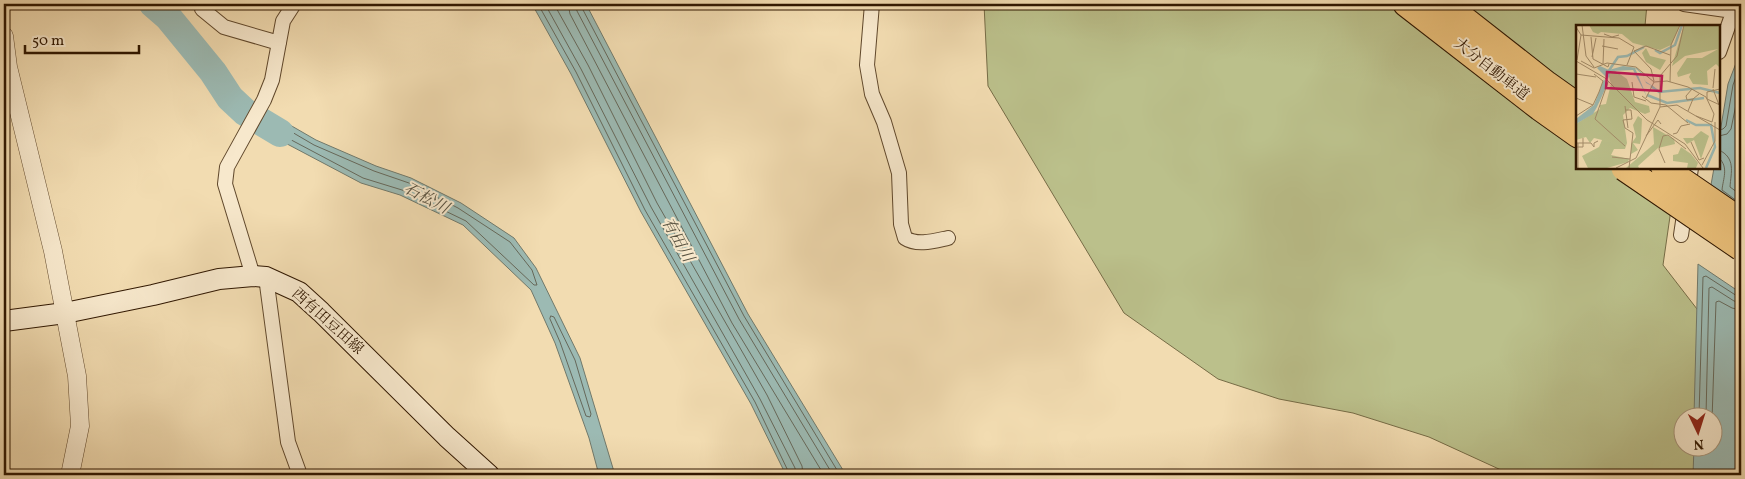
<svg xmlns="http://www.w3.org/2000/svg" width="1745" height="479" font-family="Vollkorn,'Noto Serif JP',serif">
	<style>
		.green { fill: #bbc08b; stroke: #766c46 }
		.water { fill: #9cbab3; stroke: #71796b }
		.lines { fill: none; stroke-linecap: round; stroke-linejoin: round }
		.shore { stroke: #66685a; stroke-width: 1 }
		.river { stroke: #9cbab3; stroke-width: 28 }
		.minor-casing { stroke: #60482c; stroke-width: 16 }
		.tertiary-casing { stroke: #60482c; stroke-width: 19 }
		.secondary-casing { stroke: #301700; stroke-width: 22 }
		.motorway-casing { stroke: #301700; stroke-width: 27 }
		.minor { stroke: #f7e8cc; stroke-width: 14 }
		.tertiary { stroke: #f7e8cc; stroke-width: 18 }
		.secondary { stroke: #f7e8cc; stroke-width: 20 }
		.motorway { stroke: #e9be78; stroke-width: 25 }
		.motorway-bridge-casing { stroke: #301700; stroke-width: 27; stroke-linecap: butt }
		.motorway-bridge { stroke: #e9be78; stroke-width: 25 }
		.labels { text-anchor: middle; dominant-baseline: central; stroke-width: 4; stroke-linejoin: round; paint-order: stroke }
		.street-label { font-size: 15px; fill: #301700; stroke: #f7e8cc }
		.water-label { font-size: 16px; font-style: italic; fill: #56503f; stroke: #f7e8cc }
		.inset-river { fill: none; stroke: #9cbab3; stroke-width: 2.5 }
		.inset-road { fill: none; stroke: #a48d6a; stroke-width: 1 }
		.view { fill: #c2185b; fill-opacity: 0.15; stroke: #c2185b; stroke-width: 2.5 }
		.inset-edge { fill: none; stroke: #301700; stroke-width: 2.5 }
	</style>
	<rect width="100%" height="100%" fill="#f2dcb1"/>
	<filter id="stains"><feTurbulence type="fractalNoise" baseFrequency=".004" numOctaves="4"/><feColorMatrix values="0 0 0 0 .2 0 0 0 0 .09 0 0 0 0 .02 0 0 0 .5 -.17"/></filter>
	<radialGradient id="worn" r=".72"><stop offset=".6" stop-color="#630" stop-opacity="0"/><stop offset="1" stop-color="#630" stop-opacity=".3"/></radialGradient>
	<!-- green -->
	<path class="green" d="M 984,4 L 1647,4 L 1645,26 L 1578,26 L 1578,168 L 1677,168 L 1663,265 L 1714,331 L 1710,416 L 1682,416 L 1682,446 L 1708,447 L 1696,475 L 1512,475 L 1429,437 L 1353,413 L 1279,399 L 1218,379 L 1124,313 L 988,86 Z"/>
	<!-- water -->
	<path class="water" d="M 532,4 L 586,4 L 748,314 L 846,475 L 786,475 L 751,404 L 641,212 L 571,74 Z
		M 1741,50 L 1741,217 L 1709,196 L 1714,168 L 1719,168 L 1719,139 L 1728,84 Z
		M 264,110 L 316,140 L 376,166 L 411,178 L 461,203 L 514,238 L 536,268 L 580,358 L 615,475 L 599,475 L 589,438 L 555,343 L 531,290 L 463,225 L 400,195 L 361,183 L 255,127 Z
		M 1698,264 L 1741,293 L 1741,475 L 1693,475 L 1694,447 L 1712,446 L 1712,416 L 1694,416 Z"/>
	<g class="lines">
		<!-- shore -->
		<path class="shore" d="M 538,4 L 576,72 L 645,210 L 755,402 L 790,475
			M 545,4 L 581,69 L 651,207 L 760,399 L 795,468 L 796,475
			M 554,4 L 588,65 L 657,203 L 767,395 L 802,466 L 803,475
			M 568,4 L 570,14 L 732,323 L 824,475
			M 575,4 L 577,11 L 739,319 L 833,475
			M 582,4 L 582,8 L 744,316 L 840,475
			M 268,118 L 314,145 L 374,171 L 409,183 L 458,208 L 510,242 L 532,270 L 537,285 L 534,285 L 466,221 L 402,190 L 363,178 L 263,125 L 265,119 Z
			M 1719,130 L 1723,129 L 1726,126 L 1733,85 L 1741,63
			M 1719,136 L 1727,134 L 1731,129 L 1741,80
			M 1719,150 C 1736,158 1731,172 1730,187 L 1741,195
			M 1719,158 C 1729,167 1723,179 1722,190 L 1741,204
			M 551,316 L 554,317 L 575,360 L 591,414 L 590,417 L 586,416 L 560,342 L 550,319 Z
			M 1699,416 L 1703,277 L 1706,276 L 1737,296 L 1741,296
			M 1706,416 L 1709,288 L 1712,287 L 1734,301 L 1741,303
			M 1712,420 L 1716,302 L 1719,301 L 1732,308 L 1741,310"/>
		<!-- river -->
		<path class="river" d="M 153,4 L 168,17 L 213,72 L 230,98 L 245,112 L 280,133"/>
		<!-- minor casing -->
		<g class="minor-casing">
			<path id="minor" d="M 203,4 L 202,9 L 224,27 L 279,43
				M 872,4 L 867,65 L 872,94 L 884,122 L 899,173 L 901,224 L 905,238 C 917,246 934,241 948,238
				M 1684,4 L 1733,11
				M 1719,52 L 1736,4
				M 1681,235 L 1691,168
				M 253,276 L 225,184 L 227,167 L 264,100 L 272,80 L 283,21 L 294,4
				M 266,277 L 288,442 L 300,475"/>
		</g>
		<!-- tertiary casing -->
		<g class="tertiary-casing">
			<path id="tertiary" d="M 4,36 L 8,67 L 53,251 L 77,376 L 80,426 L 70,475"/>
		</g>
		<!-- secondary casing -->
		<g class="secondary-casing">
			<path id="secondary" d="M 4,321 L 65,313 L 153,295 L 219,279 L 253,276 L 266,277 L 299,292 L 321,312 L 447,437 L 489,475"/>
		</g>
		<!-- motorway casing -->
		<g class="motorway-casing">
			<path id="motorway" d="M 1406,4 L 1540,108 L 1578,135
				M 1445,4 L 1547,84 L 1578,106"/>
		</g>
		<!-- minor -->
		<use href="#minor" class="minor"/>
		<!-- tertiary -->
		<use href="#tertiary" class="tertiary"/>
		<!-- secondary -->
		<use href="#secondary" class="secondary"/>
		<!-- motorway -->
		<use href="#motorway" class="motorway"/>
		<!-- motorway-bridge casing -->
		<g class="motorway-bridge-casing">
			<path id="motorway-bridge" d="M 1624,168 L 1741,248
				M 1664,168 L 1741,221"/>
		</g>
		<!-- motorway-bridge -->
		<use href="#motorway-bridge" class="motorway-bridge"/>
	</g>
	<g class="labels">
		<!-- street labels -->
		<g class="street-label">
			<text transform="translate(1491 70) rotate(38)">大分自動車道</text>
			<text transform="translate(327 322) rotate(42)">西有田豆田線</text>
		</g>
		<!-- water labels -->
		<g class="water-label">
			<text transform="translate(426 199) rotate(28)">石松川</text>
			<text transform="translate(677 240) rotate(61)">有田川</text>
		</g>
	</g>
	<!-- overview -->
	<g transform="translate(1576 25)">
		<rect width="144" height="144" fill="#f2dcb1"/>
		<path d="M 13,0 L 104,0 L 95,20 L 84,25 L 57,18 L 46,9 L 25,7 L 22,9 L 17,7 ZM 108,0 L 144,0 L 144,43 L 140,39 L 131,46 L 132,60 L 117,59 L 113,52 L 115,48 L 102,52 L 101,48 L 111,33 L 126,33 L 142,24 L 109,31 L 96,41 ZM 70,23 L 74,31 L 90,35 L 84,45 L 70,37 L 66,28 ZM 38,45 L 51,54 L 59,77 L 73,81 L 74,87 L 69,89 L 54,83 L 47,90 L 51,118 L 49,124 L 38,124 L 35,130 L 53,134 L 52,137 L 31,143 L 12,143 L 6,131 L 23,122 L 26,115 L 18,113 L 14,118 L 10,112 L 0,115 L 0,99 L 24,84 L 24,80 L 30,79 L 35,59 L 32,48 ZM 62,91 L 66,94 L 65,114 L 64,119 L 57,118 L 62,125 L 55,129 L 55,119 L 60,112 L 57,100 ZM 77,102 L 98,114 L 99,119 L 82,123 L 62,141 L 63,143 L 50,143 L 78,119 ZM 125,106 L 133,111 L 125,134 L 118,115 L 111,119 L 107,113 L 117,113 ZM 105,122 L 115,129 L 122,138 L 120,143 L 111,143 L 112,138 L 97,136 L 97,130 L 102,129 Z" fill="#bbc08b"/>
		<path d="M 24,41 L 33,45 L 47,41 L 61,43 L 67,49 L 69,56 L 78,62 L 70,58 L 67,50 L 59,43 L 71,72 L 57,45 L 35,46 L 32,54 L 21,43 ZM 28,54 L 31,60 L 21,82 L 17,89 L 0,99 L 0,94 L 18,80 Z" fill="#9cbab3"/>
		<path class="inset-river" d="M 79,25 L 84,28 L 99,20 L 106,0M 32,47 L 42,32 L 51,31 L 68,22M 75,61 L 83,67 L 124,63 L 144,68M 71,70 L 91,78 L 128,73M 110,95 L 120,100 L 135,100 L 139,122 L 130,143"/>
		<path class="inset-road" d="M 6,0 L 10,31 L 18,42M 0,2 L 5,10 L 1,35M 28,9 L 36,12 L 43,10M 5,10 L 43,13 L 58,22 L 51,40M 15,12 L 17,34 L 32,42 L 33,39M 26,21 L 42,24M 58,26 L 70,21 L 94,30M 58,26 L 75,44 L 78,56M 16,32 L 20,13M 0,36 L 29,53 L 71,95 L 109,119 L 127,143M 5,36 L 18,43 L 31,38 L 60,42 L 78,57 L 91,56 L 112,62 L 130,72 L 138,89 L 136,97 L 120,91M 27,39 L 28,14M 0,49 L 20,52M 32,57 L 19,94 L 49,121M 56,57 L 58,72 L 70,76M 94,57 L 95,20 L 104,0M 137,63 L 139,44M 116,64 L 110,71 L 111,75 L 117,74M 137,64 L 143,80M 144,64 L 131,67 L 131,74 L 144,80M 66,71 L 75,78 L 90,80 L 112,98M 0,73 L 17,80M 70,73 L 78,57M 49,81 L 52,103M 84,82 L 84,51 L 101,31 L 108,0M 50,85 L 55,85 L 56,94 L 47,95 L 49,103 L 57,108 L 53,143M 112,86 L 117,74 L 123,69M 0,91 L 17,80 L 23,67 L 27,56 L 18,49M 97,109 L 101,108 L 105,101 L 114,99M 70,111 L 82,95 L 85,99M 7,113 L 7,118 L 15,118 L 18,122 L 18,118 L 22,116M 115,117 L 123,135 L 128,133M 0,118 L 7,118 L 7,122 L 1,122M 2,118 L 2,143M 36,132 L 54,134M 89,138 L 83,124 L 87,111 L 92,110 L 110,124M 126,140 L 139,116 L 139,97M 40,143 L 60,133 L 84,82 L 101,80 L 144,105"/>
		<path class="view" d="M 31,47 L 86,51 L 85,66 L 30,63 Z"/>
		<rect width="144" height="144" class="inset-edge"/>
	</g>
	<!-- margin -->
	<rect width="1745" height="479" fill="none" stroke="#f2dcb1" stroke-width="20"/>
	<rect x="5" y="5" width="1735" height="469" fill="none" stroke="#301700" stroke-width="2.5"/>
	<rect x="10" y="10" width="1725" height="459" fill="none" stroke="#301700"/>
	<!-- north arrow -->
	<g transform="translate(1698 432) rotate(176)"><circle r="24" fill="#f7e8cc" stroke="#a7947a"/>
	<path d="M0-4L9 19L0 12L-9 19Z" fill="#8f2418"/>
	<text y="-8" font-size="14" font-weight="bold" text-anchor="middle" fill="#301700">N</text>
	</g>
	<!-- scale -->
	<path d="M25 45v8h114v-8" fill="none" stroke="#301700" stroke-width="2.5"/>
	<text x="32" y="45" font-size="15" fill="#301700" stroke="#f7e8cc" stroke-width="4" paint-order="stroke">50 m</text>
	<rect width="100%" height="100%" filter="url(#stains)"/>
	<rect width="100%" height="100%" fill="url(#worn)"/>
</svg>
